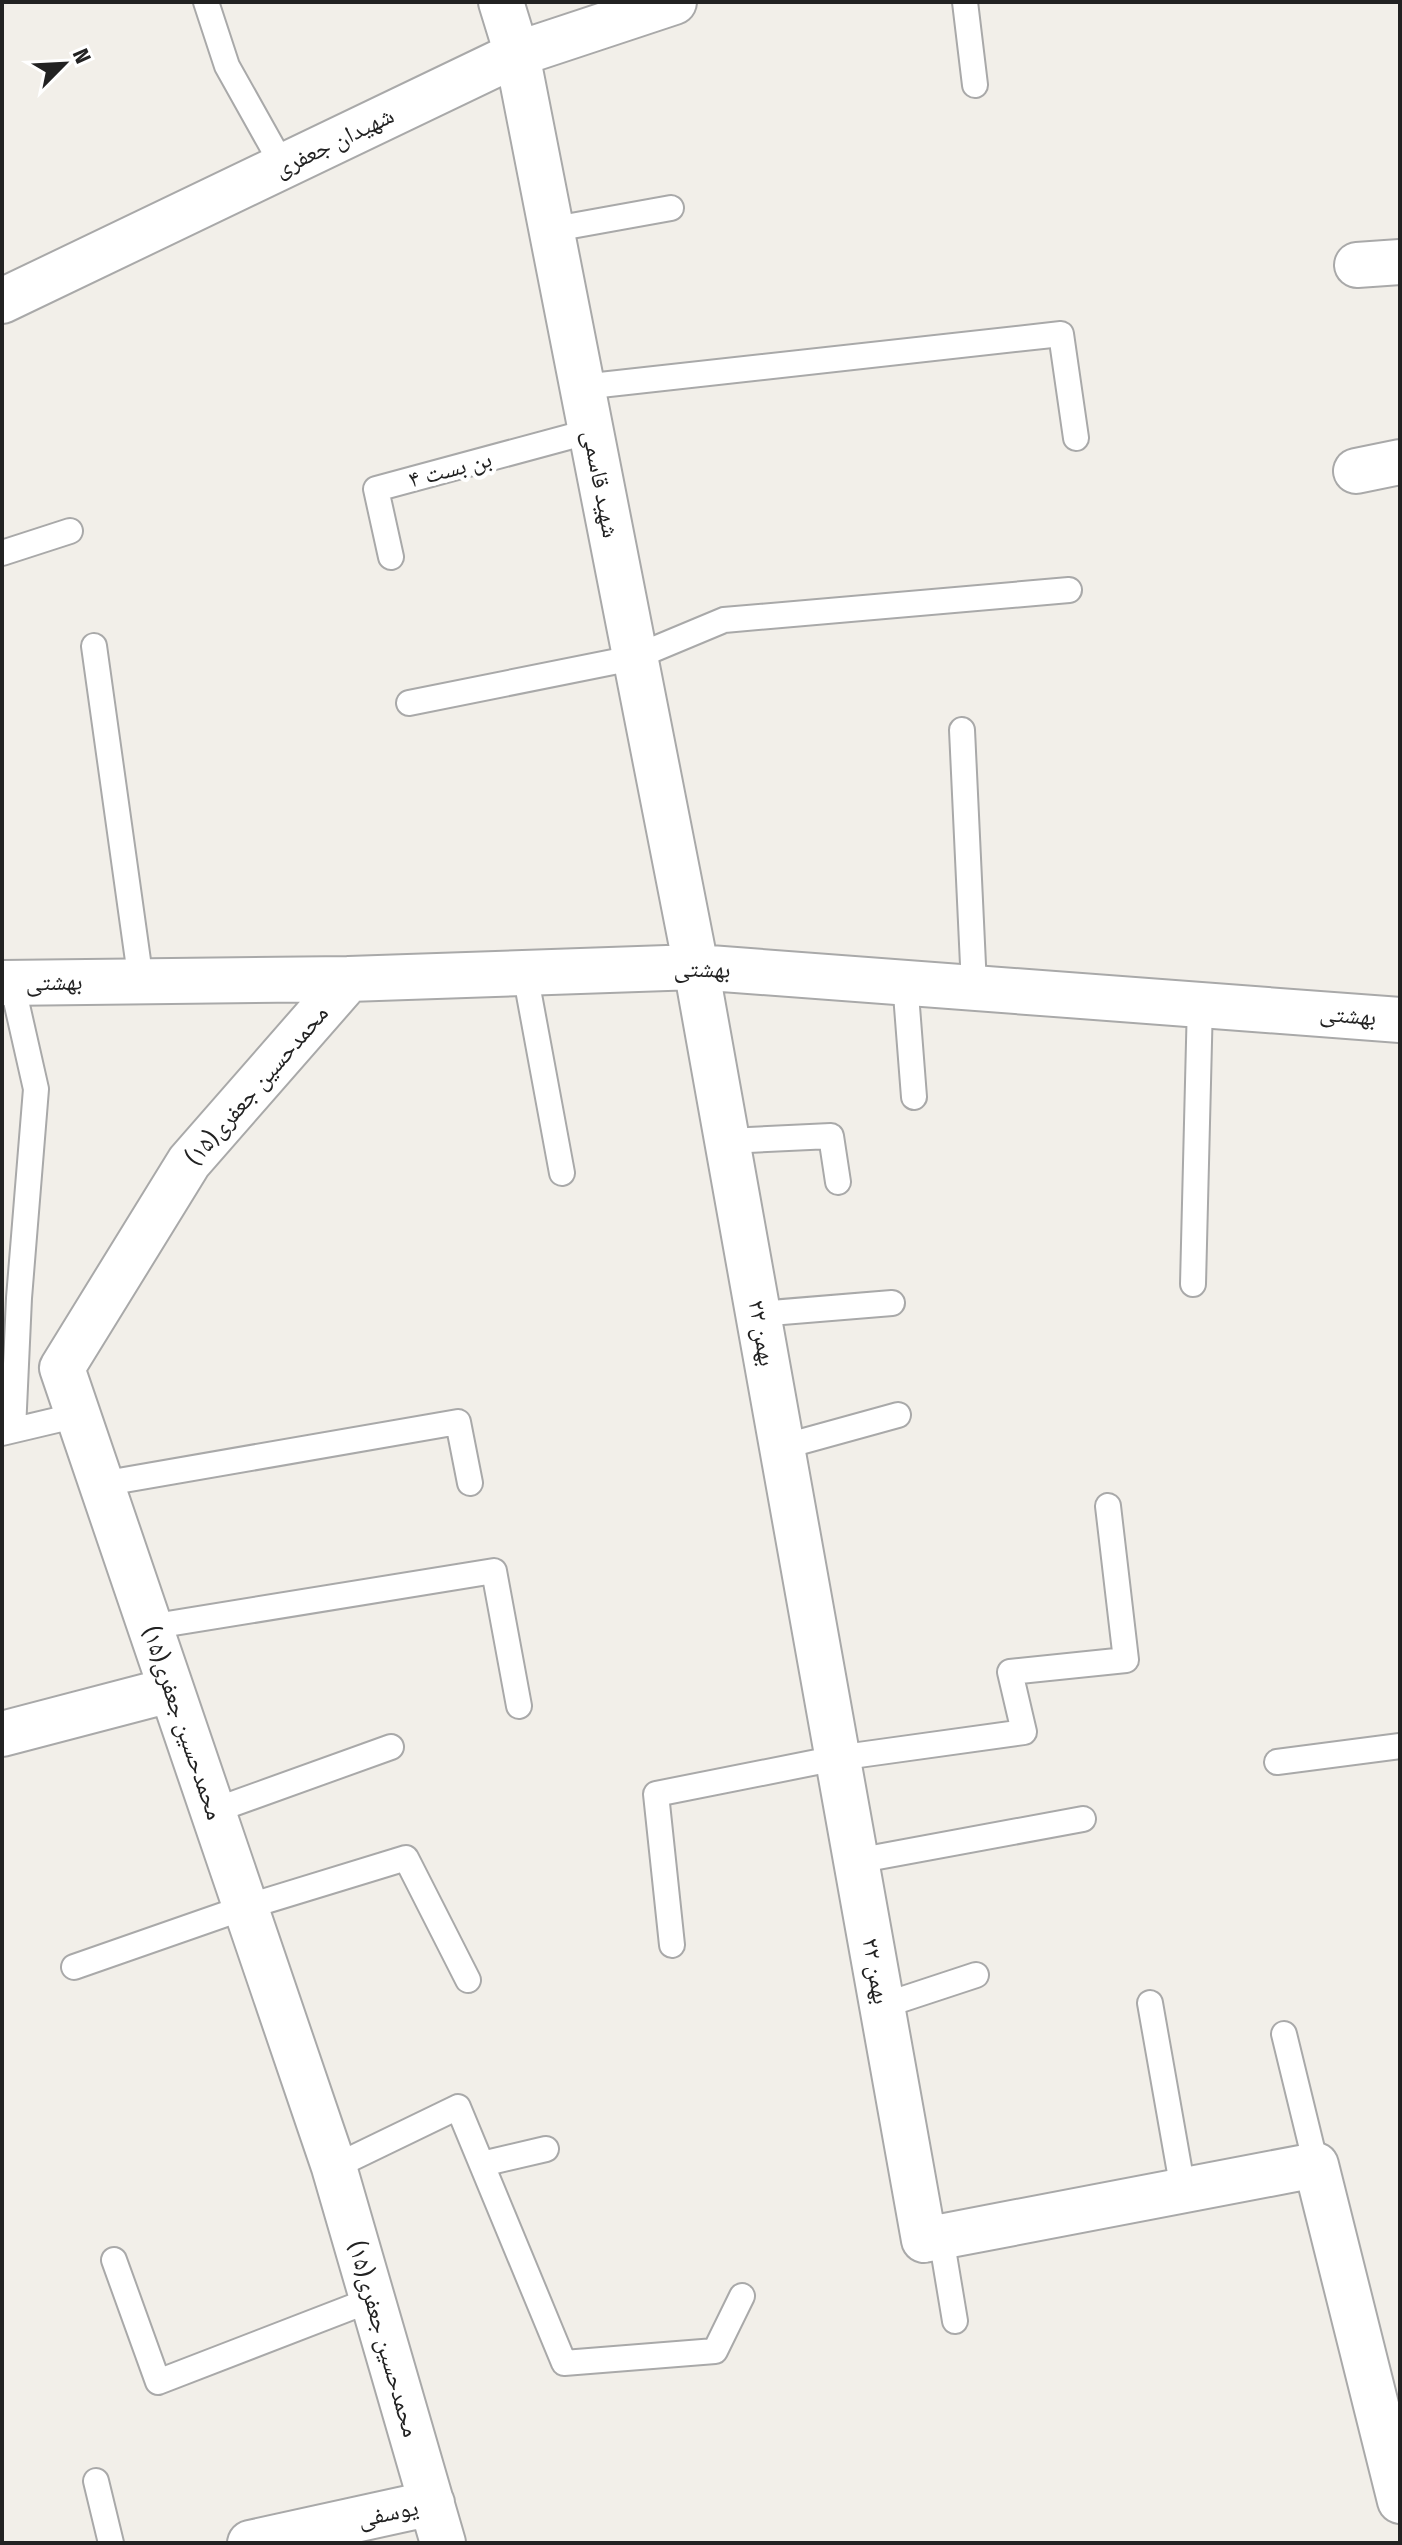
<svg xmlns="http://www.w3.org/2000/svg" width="1402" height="2545" font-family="'Fira Sans Condensed','Noto Naskh Arabic',sans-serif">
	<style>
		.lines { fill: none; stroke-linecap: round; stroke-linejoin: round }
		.lane-casing { stroke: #a9a9a9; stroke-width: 28 }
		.street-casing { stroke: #a9a9a9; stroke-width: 48 }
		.lane { stroke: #fff; stroke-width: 24 }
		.street { stroke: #fff; stroke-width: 44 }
		.labels { text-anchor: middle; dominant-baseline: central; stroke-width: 8; stroke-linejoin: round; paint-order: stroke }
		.street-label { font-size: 24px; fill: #222; stroke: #fff }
	</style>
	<rect width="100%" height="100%" fill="#f2efe9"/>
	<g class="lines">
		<!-- lane casing -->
		<g class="lane-casing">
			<path id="lane" d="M 206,2 L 227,66 L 283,166
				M 965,2 L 975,85
				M 549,230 L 671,208
				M 582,387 L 1061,334 L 1076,438
				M 2,553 L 70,531
				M 391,557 L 376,489 L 591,431
				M 94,646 L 141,982
				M 409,703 L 633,658 L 724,620 L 1069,590
				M 962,730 L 974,986
				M 525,973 L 562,1173
				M 905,981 L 914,1097
				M 12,983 L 36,1089 L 19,1298 L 13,1430
				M 728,1141 L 831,1136 L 838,1182
				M 1193,1284 L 1200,1002
				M 758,1314 L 892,1303
				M 2,1433 L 78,1415
				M 782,1447 L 898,1415
				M 101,1484 L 458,1422 L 470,1483
				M 149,1627 L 494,1571 L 519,1706
				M 1277,1762 L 1400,1746
				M 213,1811 L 391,1747
				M 856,1861 L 1083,1819
				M 672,1945 L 656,1794 L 837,1758 L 1024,1732 L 1010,1672 L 1126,1660 L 1108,1506
				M 74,1967 L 246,1907 L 406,1858 L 468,1980
				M 1150,2003 L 1183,2190
				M 882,2006 L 976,1975
				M 1284,2034 L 1316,2165
				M 482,2164 L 546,2149
				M 334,2167 L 458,2107 L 564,2363 L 715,2351 L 742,2296
				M 941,2237 L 955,2321
				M 114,2260 L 158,2382 L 373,2299
				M 96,2481 L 111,2543"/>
		</g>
		<!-- street casing -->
		<g class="street-casing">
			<path id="street" d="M 501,2 L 517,54 L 696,967 L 924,2240 L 1316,2165 L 1400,2501
				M 1357,265 L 1400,262
				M 2,301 L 517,54 L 674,2
				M 1356,471 L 1400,462
				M 349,979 L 189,1162 L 62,1368 L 334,2167 L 443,2543
				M 2,983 L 349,979 L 696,967 L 1400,1020
				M 2,1734 L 170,1690
				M 250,2543 L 432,2503"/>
		</g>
		<!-- lane -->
		<use href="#lane" class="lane"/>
		<!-- street -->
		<use href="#street" class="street"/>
	</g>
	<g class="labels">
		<!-- street labels -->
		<g class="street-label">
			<text transform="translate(334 142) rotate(-26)">شهیدان جعفری</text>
			<text transform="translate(450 469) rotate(-15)">بن بست ۴</text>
			<text transform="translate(601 484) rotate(79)">شهید قاسمی</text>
			<text transform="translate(702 969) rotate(1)">بهشتی</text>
			<text transform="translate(54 982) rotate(-1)">بهشتی</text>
			<text transform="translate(1348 1015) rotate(5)">بهشتی</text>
			<text transform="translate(257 1085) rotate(-49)">محمدحسین جعفری(۱۵)</text>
			<text transform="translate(762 1333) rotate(80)">۲۲ بهمن</text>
			<text transform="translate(183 1723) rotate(71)">محمدحسین جعفری(۱۵)</text>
			<text transform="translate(876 1971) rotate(80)">۲۲ بهمن</text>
			<text transform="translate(384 2339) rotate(74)">محمدحسین جعفری(۱۵)</text>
			<text transform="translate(388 2513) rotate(-12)">یوسفی</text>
		</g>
	</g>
	<!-- border -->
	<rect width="1402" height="2545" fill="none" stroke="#222222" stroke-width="8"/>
	<!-- north arrow -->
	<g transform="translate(64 64) rotate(66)" stroke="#ffffff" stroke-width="6" paint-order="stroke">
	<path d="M0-6L14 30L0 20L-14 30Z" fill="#222222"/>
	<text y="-12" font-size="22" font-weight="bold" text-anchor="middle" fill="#222222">N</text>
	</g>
</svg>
